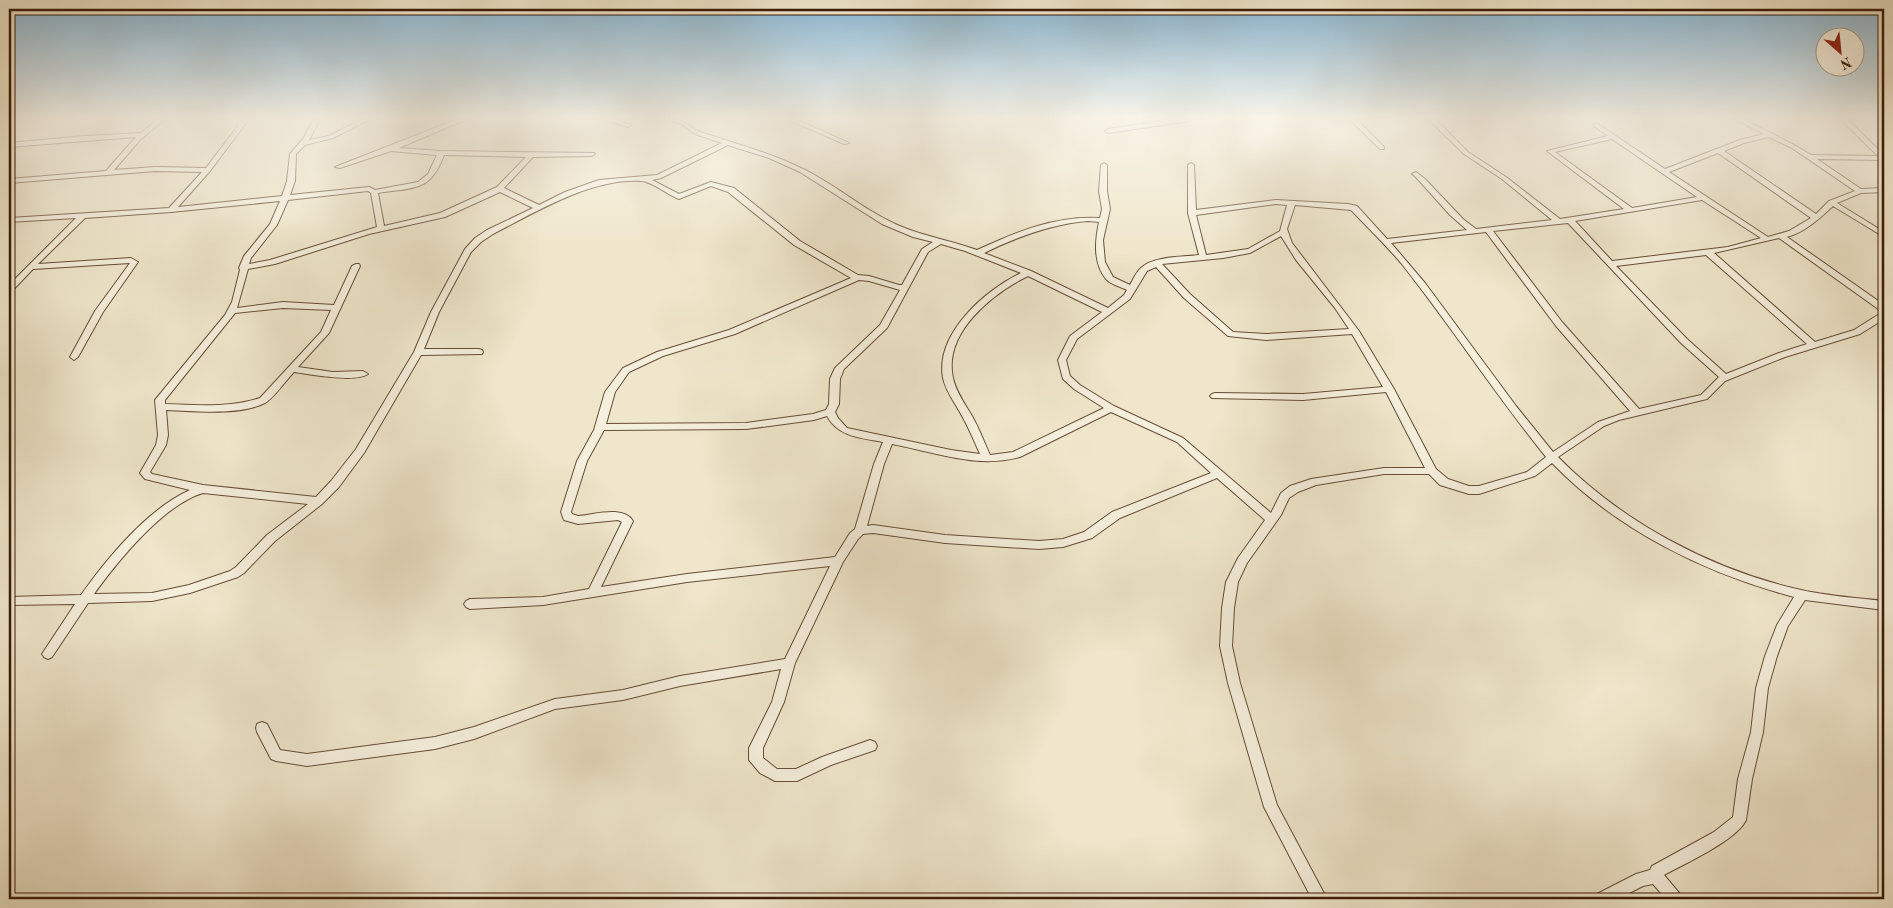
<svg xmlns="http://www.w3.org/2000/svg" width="1893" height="908" font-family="'Old Standard TT',serif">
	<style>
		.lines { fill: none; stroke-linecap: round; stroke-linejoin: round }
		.minor-casing { stroke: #674e36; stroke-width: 2 }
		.minor { fill: #f5efdd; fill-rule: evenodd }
	</style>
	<rect width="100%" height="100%" fill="#efe6cb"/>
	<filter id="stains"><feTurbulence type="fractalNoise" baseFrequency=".004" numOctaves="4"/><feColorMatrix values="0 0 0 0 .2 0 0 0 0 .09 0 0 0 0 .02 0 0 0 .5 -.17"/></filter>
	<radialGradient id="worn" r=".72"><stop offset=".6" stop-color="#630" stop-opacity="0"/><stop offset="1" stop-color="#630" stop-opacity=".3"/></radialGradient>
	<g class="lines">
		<!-- minor casing -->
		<g class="minor-casing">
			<path id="minor" d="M 158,119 L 165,119 L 140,140 L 114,170 L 155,167 L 206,168 L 243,119 L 249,119 L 210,171 L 178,207 L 282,196 L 287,181 L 290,154 L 303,139 L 314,119 L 320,119 L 309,140 L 329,136 L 362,119 L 370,119 L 333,138 L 305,145 L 296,154 L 295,181 L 290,195 L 369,187 L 375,190 L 418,182 L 428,174 L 437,155 L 391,151 L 340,168 L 335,167 L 458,119 L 467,119 L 399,148 L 441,151 L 594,153 L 595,154 L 592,156 L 533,157 L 504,188 L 539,205 L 565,192 L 599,180 L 657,175 L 722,143 L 695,134 L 683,125 L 669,119 C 687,119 688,128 703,133 C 737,144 771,153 803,169 C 832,183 858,205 887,220 C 915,235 947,239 977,250 C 1016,232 1056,215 1100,218 L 1102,209 L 1099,191 L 1101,165 L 1104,163 L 1107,165 L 1107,191 L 1110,209 L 1103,240 L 1105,262 L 1113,277 L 1130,285 C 1133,280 1136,272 1141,268 C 1153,256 1183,257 1199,255 L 1188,213 L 1188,165 L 1191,163 L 1194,165 L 1196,210 L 1276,200 L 1348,204 L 1357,206 L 1387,239 L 1467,230 L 1450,215 L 1414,175 L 1412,174 L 1416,172 L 1425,179 L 1463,219 L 1476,229 L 1552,220 L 1502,179 L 1464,154 L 1428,119 L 1435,119 L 1468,152 L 1506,177 L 1560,219 L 1624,209 L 1547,151 L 1608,136 L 1594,126 L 1594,124 L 1598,124 L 1665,169 L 1740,140 L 1764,134 L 1735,119 L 1743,119 L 1796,146 L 1811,155 L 1878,156 L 1840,119 L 1847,119 L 1884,155 L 1884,160 L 1817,159 L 1861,189 L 1884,188 L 1884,192 L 1861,193 L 1837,203 L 1884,232 L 1884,237 L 1833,206 C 1819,219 1805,232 1787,237 L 1884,305 L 1884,311 L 1881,311 L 1779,238 L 1714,253 L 1815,342 L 1854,330 L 1881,313 L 1884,313 L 1884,319 L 1860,334 L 1785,357 L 1725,381 L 1707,399 L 1619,420 L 1604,426 L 1558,457 C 1623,523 1712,570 1801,590 C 1828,596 1857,598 1884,601 L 1884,610 L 1805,600 L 1788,626 L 1777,656 L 1768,688 L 1763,732 L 1752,779 L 1746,820 C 1737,840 1684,864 1664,875 L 1680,894 L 1682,899 L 1666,899 L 1653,884 L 1643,886 L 1617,899 L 1595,899 L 1597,894 L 1636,874 L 1650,870 L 1652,866 L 1714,832 L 1733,817 L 1738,779 L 1751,732 L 1756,688 L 1765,656 L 1777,625 L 1794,597 C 1704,573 1617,530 1552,463 L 1535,476 L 1479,494 L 1469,494 L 1440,485 L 1429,474 L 1384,474 L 1316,485 L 1298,492 L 1289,498 L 1281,515 L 1247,563 L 1238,582 L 1234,608 L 1232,646 L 1240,683 L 1277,805 L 1327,899 L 1312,899 L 1264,807 L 1228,683 L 1220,646 L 1222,608 L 1226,582 L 1238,558 L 1265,520 L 1217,478 L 1120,518 L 1092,538 L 1063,547 L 1039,549 L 945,543 L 873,533 L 863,534 L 858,539 L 843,562 L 795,663 L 784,702 L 763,748 L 763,758 L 777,769 L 796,769 L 822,757 L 870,740 L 875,742 L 877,746 L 875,750 L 831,765 L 797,781 L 775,781 L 760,773 L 749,760 L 749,748 L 772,702 L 781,669 L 680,686 L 623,700 L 555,709 L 474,739 L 435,749 L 307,766 L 276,761 L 271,759 L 257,732 L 256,728 L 257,724 L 262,722 L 267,724 L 280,750 L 307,754 L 435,737 L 474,727 L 555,699 L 623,690 L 680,676 L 785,659 L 830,566 L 687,582 L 543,605 L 470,609 L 466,607 L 464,604 L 466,601 L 470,599 L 543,597 L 589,589 L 622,522 L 618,520 L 578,524 L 564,520 L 561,512 L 577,461 L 594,430 L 605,392 L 623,368 L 657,352 L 729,330 L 851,278 L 794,245 L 728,192 L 711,186 L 679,199 C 668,195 651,181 641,181 C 591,178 536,212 493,234 L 481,242 L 471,252 L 439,312 L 424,349 L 479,349 L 482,350 L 483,352 L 482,354 L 421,355 L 364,453 L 339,487 L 322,504 L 275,541 L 244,573 L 238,577 L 190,593 L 152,601 L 88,603 L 52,657 L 48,659 L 44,657 L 42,654 L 75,604 L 9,605 L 9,597 L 81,595 C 108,557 148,509 190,490 L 145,479 L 140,473 L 156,445 L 158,435 L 155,400 L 225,315 L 232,302 L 240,270 L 239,268 L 244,256 L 270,224 L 280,201 L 171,212 L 85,218 L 38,264 L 131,258 L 138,262 L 103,312 L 78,357 L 74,360 L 70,357 L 95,311 L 130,263 L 33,269 L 12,291 L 9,291 L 9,285 L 76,218 L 9,222 L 9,218 L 169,208 L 202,172 L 155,171 L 9,183 L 9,179 L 106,171 L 136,137 L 9,147 L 9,143 L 85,136 L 141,133 ZM 1769,137 L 1792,148 L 1855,191 L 1829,201 L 1816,214 L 1724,151 L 1744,143 ZM 1612,139 L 1697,197 L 1632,208 L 1555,152 ZM 728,145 L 769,158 L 800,172 L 882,224 L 913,237 L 933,242 L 922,249 L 902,285 L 899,285 L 869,276 L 858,275 L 800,241 L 734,188 L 711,182 L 679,194 L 652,180 L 661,178 ZM 1718,153 L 1811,218 L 1789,231 L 1768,237 L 1669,172 ZM 444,155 L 526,157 L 497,187 L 440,213 L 384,226 L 378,193 C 413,187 430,193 444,155 ZM 368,191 L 371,193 L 377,227 L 270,260 L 249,264 L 251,258 L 277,225 L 288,200 ZM 500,192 L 533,208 L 487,230 L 475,238 L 465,249 L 431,312 L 414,352 L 356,449 L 331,481 L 316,497 L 203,485 L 152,474 L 150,472 L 166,445 L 168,435 L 166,410 C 195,411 239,416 265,403 C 274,398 286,380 294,372 C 309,374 356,383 368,374 L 363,371 L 333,372 L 298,367 L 329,333 L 360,266 L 359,264 L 356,264 L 352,266 L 334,305 L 283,302 L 237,308 L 248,269 L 275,264 L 369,234 L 445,217 ZM 1702,200 L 1761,238 L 1728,247 L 1612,261 L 1575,221 ZM 1276,204 L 1287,205 L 1280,231 L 1248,249 L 1206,255 L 1196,215 ZM 1295,205 L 1351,210 C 1368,228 1385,244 1401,263 C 1451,326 1495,394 1546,457 L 1527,472 L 1479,486 L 1469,486 L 1448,479 L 1436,469 L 1394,389 L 1359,331 L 1292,243 L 1287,229 ZM 1088,221 L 1099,222 C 1095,241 1093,263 1106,279 C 1110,284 1121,287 1127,290 L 1124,295 L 1108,308 L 1031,271 L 984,253 C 1017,237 1051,224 1088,221 ZM 1568,223 L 1681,343 L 1719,377 L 1701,395 L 1639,409 L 1562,322 L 1493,231 ZM 1486,232 L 1556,326 L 1630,411 L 1598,422 L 1553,452 L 1516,406 L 1425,283 L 1391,243 ZM 1281,236 L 1296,260 L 1335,308 L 1349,329 L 1266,334 L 1233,332 L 1190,294 L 1162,264 L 1223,258 L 1250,253 ZM 941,244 L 965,251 L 1021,273 C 985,290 935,334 943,378 C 946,392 956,404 962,416 C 969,428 974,441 980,454 L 951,450 L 847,428 L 838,418 L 835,412 L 839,404 L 840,379 L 844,369 L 887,328 L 928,252 ZM 1706,255 L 1807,344 L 1779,353 L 1726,374 L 1687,339 L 1616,266 ZM 1156,267 L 1184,298 L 1228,336 L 1266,340 L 1352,334 L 1383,387 L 1303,394 L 1215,393 L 1212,394 L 1210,396 L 1212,398 L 1303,400 L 1386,392 L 1425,468 L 1384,468 L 1311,479 L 1290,486 L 1281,493 L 1271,513 L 1183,438 L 1114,406 L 1080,385 L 1070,376 L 1066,360 L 1077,339 L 1130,299 L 1147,271 ZM 1028,276 L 1102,312 L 1070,336 L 1058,360 L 1063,379 L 1074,389 L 1104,408 L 1013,452 L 990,455 C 984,442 979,428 972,416 C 965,404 956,392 953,378 C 943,333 992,294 1028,276 ZM 859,280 L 869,281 L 900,290 L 880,325 L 835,368 L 830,379 L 829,404 L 826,410 L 813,414 L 746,423 L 606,424 L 615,392 L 629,372 L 663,356 L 735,334 ZM 283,308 L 331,310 L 321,332 L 260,398 C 229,408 197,405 165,404 L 165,400 L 235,313 ZM 1111,412 L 1177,442 L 1211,473 L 1112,512 L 1084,532 L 1063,539 L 1039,541 L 945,535 L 873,525 L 867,526 L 884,464 L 892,444 C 934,452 977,469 1020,457 ZM 827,416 C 838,437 862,438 883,442 L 874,464 L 855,529 L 850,533 L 835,557 L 687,574 L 601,587 L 633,521 C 623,505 594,515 578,516 L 572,514 L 571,512 L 587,461 L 604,430 L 746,429 L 814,420 ZM 203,493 L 308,504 L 267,535 L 236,567 L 230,571 L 189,585 L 152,593 L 94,594 C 118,561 163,505 203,493 Z
				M 603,119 L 613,119 L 631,125 L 628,127 Z
				M 787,119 L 795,119 L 849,143 L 844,144 Z
				M 1176,119 L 1192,119 L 1189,121 L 1108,133 L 1105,131 L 1108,129 Z
				M 1349,119 L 1356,119 L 1384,147 L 1384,149 L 1380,149 Z
				M 1879,119 L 1884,119 L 1884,121 L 1880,120 Z"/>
		</g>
		<!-- minor -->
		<use href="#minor" class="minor"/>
	</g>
	<!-- sky -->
	<linearGradient id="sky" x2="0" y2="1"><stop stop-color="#89b8d6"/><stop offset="0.48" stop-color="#f8f4e8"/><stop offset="1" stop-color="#f8f4e8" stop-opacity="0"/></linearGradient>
	<rect width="1893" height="246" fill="url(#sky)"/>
	<!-- margin -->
	<rect width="1893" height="908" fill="none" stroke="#efe6cb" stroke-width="30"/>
	<rect x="10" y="10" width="1873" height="888" fill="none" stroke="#3a1b05" stroke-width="2.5"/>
	<rect x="15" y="15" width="1863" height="878" fill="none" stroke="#3a1b05"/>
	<!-- north arrow -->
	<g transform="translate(1840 52) rotate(153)"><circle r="24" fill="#f5efdd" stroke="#aa9a87"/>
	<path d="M0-4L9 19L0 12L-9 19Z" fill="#8f2418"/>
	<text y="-8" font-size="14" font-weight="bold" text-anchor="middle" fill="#3a1b05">N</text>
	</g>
	<rect width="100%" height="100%" filter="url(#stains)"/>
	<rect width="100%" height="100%" fill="url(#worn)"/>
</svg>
